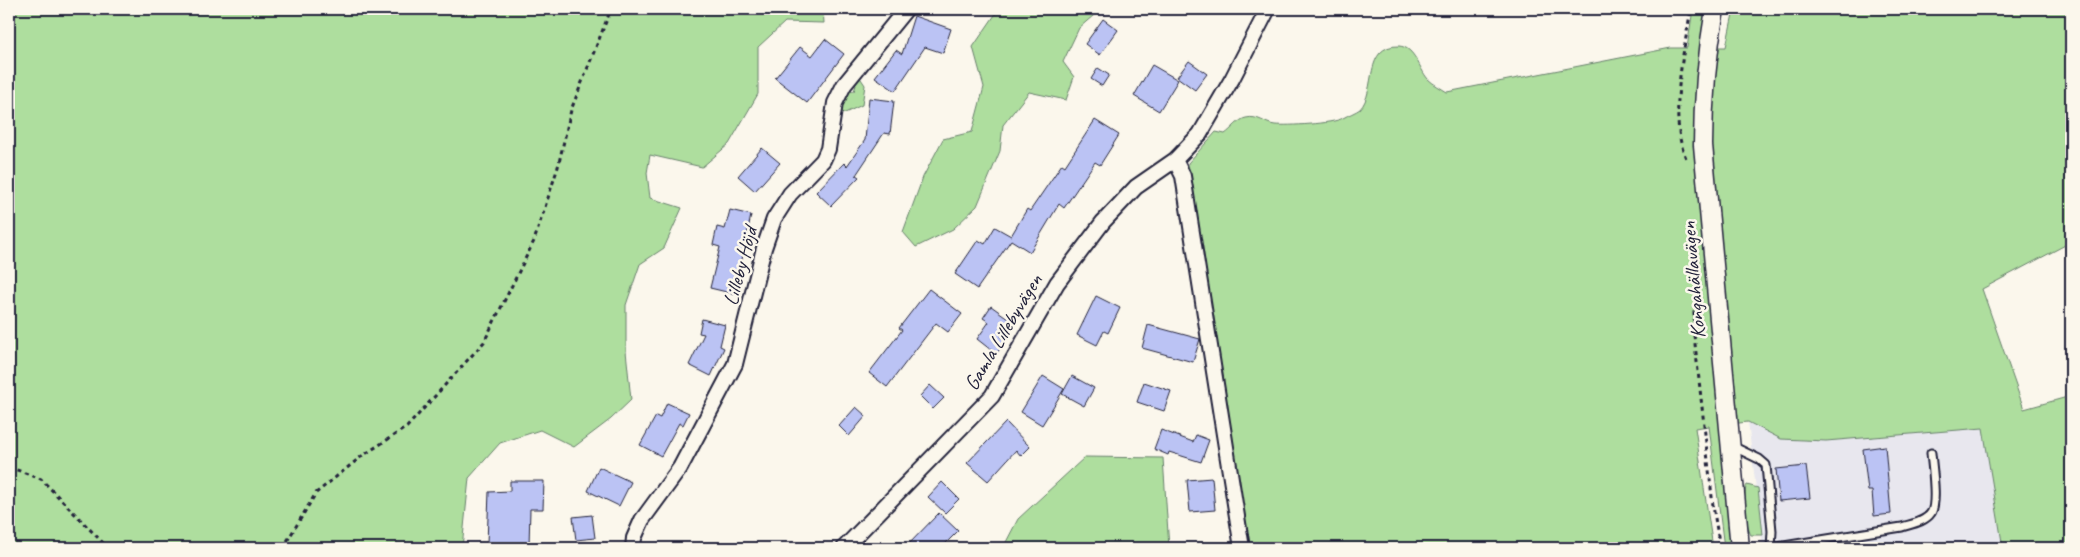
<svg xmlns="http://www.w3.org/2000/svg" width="2080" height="557" font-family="Caveat,sans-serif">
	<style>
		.built { fill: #e8e7ee }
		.green { fill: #aede9e; stroke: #68806c }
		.building { fill: #bbc3f4; stroke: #22223b }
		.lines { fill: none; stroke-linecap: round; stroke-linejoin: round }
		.service-casing { stroke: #22223b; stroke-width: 11 }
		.minor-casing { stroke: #22223b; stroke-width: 18 }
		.tertiary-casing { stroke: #22223b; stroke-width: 21 }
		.path { stroke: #22223b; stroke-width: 3; stroke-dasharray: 4 4; stroke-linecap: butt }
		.service { stroke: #fbf7ec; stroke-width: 7 }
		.minor { stroke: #fbf7ec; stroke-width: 14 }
		.tertiary { stroke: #fbf7ec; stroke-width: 18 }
		.labels { text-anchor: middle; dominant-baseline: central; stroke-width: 5; stroke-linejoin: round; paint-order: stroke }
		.street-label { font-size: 21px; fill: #22223b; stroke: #fbf7ec }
	</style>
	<rect width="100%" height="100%" fill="#fbf7ec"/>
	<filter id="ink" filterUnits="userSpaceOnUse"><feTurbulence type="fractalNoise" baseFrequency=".02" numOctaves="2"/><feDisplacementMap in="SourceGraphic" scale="10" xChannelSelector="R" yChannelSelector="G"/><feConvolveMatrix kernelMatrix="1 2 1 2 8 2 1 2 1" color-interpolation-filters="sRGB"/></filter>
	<g filter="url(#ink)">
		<!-- built -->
		<path class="built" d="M 1748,422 L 1781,439 L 1826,441 L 1983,428 L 2003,548 L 1763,548 Z"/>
		<!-- green -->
		<path class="green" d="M 9,9 L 823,9 L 824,23 L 785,22 L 758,47 L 758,94 L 729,144 L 702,167 L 650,155 L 647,173 L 650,198 L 682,208 L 664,248 L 640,264 L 626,305 L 626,351 L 631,400 L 611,419 L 574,447 L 540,430 L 500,443 L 469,478 L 462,548 L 9,548 Z
			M 999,9 L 1101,9 L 1079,28 L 1063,62 L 1074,77 L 1066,100 L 1029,92 L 1003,125 L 1000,151 L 977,206 L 953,229 L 916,247 L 903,232 L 923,177 L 943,139 L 972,132 L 984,87 L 973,47 Z
			M 1693,9 L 1706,9 L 1700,47 L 1726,47 L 1734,9 L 2071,9 L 2071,242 L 1982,289 L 2024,409 L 2071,396 L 2071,548 L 2003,548 L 1983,428 L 1826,441 L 1781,439 L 1748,422 L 1721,425 L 1731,548 L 1724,548 L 1709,426 L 1695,428 L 1713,548 L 1247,548 L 1188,163 L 1216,132 L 1225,134 C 1231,130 1239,119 1246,118 C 1258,115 1265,124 1275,125 C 1288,126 1333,124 1343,118 C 1348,115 1356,112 1360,109 C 1377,91 1363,45 1399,46 C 1415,47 1419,69 1428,79 C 1433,84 1441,88 1447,92 L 1671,48 L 1687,48 Z
			M 859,76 L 865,85 L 862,105 L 845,113 L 837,113 L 847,90 L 854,91 L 856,85 L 853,82 Z
			M 1085,457 L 1163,458 L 1169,548 L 1003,548 L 1018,519 Z
			M 1747,485 L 1758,488 L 1763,535 L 1751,535 C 1746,527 1742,493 1747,485 Z"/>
		<!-- building -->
		<path class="building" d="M 914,16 L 951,29 L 943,53 L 925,47 L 895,91 L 875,77 L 896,50 L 902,54 Z
			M 1103,19 L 1118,30 L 1100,55 L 1085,44 Z
			M 825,39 L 844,54 L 807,103 L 775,78 L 800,47 L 812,56 Z
			M 1189,61 L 1207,74 L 1195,90 L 1177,77 Z
			M 1152,65 L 1178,80 L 1159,111 L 1134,96 Z
			M 1098,68 L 1109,75 L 1102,86 L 1091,79 Z
			M 869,98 L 894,101 L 890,134 L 884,133 L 856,175 L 859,177 L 831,206 L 816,192 L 844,163 L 847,166 L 865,140 Z
			M 1095,120 L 1119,135 L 1100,165 L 1095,162 L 1064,208 L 1059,204 L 1030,252 L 1011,240 L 977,289 L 955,274 L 978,240 L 985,244 L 995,227 L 1011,236 L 1027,209 L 1030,211 L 1062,164 L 1065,166 Z
			M 762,148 L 780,163 L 755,191 L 738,176 Z
			M 730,210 L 751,215 L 735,294 L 710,288 L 720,247 L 713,245 L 717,227 L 725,229 Z
			M 929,289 L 962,314 L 948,332 L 936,323 L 887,387 L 869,373 L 902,330 L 899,328 Z
			M 1096,296 L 1120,308 L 1108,333 L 1104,331 L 1097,345 L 1077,335 Z
			M 991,306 L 1012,321 L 1001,337 L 1006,341 L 996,354 L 977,339 L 989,322 L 983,318 Z
			M 702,319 L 725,325 L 720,346 L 724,348 L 711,376 L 689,365 L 704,334 L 699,333 Z
			M 1148,325 L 1200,339 L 1193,362 L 1142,348 Z
			M 1043,376 L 1064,389 L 1042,425 L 1021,412 Z
			M 1072,376 L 1094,388 L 1084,406 L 1062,394 Z
			M 1144,382 L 1171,391 L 1164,411 L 1137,402 Z
			M 930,385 L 944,398 L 933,409 L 920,396 Z
			M 667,403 L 689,413 L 683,425 L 679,423 L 661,456 L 640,445 L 656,416 L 660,418 Z
			M 856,407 L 866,416 L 849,436 L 839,426 Z
			M 1006,422 L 1030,447 L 1021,456 L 1016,450 L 988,481 L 967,463 Z
			M 1161,430 L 1193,442 L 1196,435 L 1209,440 L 1201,462 L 1169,452 L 1168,455 L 1154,449 Z
			M 1885,446 L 1891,514 L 1874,516 L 1872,491 L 1868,491 L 1863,449 Z
			M 1806,466 L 1810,498 L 1779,501 L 1776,469 Z
			M 599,467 L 631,482 L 619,506 L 588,491 Z
			M 1212,478 L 1215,510 L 1190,512 L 1187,480 Z
			M 510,481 L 544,481 L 543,509 L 530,509 L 529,545 L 487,543 L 489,492 L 510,491 Z
			M 942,482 L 959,499 L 945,513 L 928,497 Z
			M 939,513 L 958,531 L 941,548 L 905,548 Z
			M 592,515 L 595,538 L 576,540 L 573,517 Z"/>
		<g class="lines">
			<!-- service casing -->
			<g class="service-casing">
				<path id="service" d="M 1732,446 L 1759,459 L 1766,465 L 1772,531 L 1771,548
					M 1771,548 L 1902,527 C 1911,524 1925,522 1931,513 C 1938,503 1932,466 1931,453"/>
			</g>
			<!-- minor casing -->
			<g class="minor-casing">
				<path id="minor" d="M 1175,160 L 1183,176 L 1242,548
					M 633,548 L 634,538 L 642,520 L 680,468 L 735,364 L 764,248 L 774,219 L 790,194 L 823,160 L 828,149 L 835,103 L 844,85 L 906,9
					M 844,548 L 992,396 L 1057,283 L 1103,222 L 1136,187 L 1175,160 L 1200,134 L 1232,79 L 1268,9"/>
			</g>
			<!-- tertiary casing -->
			<g class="tertiary-casing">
				<path id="tertiary" d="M 1715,9 C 1707,54 1703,99 1703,145 L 1740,548"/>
			</g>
			<!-- path -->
			<path class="path" d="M 1686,158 C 1668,118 1684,51 1691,9
				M 1699,296 L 1694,311 L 1694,335 L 1713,506 L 1720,548
				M 9,467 L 41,479 L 108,548
				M 283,548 L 316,493 L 362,456 L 407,427 L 484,342 L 534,241 L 558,167 L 571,110 L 611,9"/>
			<!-- service -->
			<use href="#service" class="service"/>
			<!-- minor -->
			<use href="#minor" class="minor"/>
			<!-- tertiary -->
			<use href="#tertiary" class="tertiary"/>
		</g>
	</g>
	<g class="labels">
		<!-- street labels -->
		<g class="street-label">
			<text transform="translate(740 266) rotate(-75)">Lilleby Höjd</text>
			<text transform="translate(1693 280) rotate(-95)">Kongahällavägen</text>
			<text transform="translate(1003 332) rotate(-59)">Gamla Lillebyvägen</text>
		</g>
	</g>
	<!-- margin -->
	<rect width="2080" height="557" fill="none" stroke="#fbf7ec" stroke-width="30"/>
	<rect x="15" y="15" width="2050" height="527" fill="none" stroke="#22223b" stroke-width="2" filter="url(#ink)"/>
</svg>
